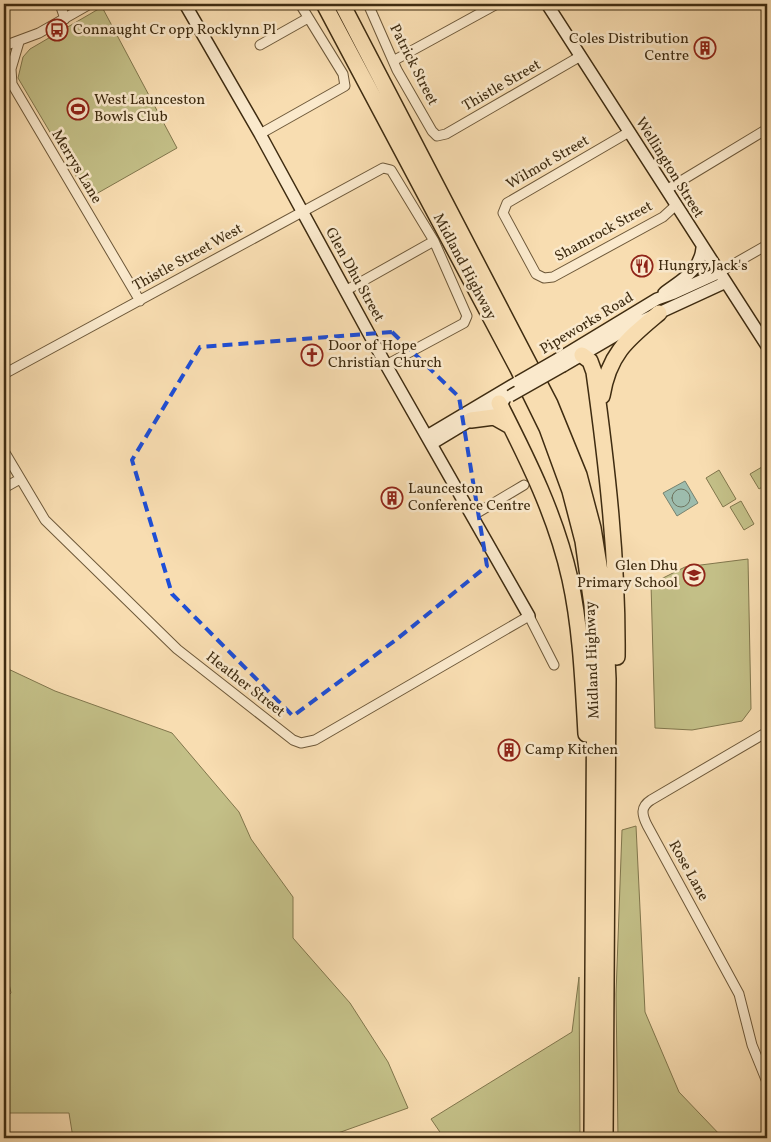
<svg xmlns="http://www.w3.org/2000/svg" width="771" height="1142" font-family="Vollkorn,serif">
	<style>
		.green { fill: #c3bf87; stroke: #81764c }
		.water { fill: #9dbcad; stroke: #77826f }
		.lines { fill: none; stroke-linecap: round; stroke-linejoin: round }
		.shore { stroke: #6e745f; stroke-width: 1 }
		.street-casing { stroke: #6d5839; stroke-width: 11 }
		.secondary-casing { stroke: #3f2c11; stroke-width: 14 }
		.highway-casing { stroke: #3f2c11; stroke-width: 18 }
		.street { stroke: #fae9cc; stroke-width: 9 }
		.secondary { stroke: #fae9cc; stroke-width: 11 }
		.highway { stroke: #f8ddb1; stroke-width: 15 }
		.secondary-bridge-casing { stroke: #3f2c11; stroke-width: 14; stroke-linecap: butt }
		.secondary-bridge { stroke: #fae9cc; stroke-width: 11 }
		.marked { fill: none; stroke: #1d4ed8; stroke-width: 4; stroke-dasharray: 10 6; stroke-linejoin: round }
		.labels { text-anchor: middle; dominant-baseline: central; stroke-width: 5; stroke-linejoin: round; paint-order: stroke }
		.poi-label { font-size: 15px; fill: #3f2c11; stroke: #fae9cc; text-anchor: start }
		.street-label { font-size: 15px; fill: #3f2c11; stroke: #fae9cc }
	</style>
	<rect width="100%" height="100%" fill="#f8ddb1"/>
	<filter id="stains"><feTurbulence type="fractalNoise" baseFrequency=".004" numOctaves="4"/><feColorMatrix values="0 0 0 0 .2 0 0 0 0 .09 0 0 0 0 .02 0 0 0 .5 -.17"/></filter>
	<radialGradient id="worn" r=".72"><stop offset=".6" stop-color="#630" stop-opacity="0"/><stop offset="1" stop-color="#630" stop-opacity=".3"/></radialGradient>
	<!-- green -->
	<path class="green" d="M 102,7 L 177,148 L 89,198 L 18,78 L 23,57 L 30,49 Z
		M 767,464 L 767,484 L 759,489 L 750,474 Z
		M 719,470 L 736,499 L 723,507 L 706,478 Z
		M 741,501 L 754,524 L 744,530 L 730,507 Z
		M 748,559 L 751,709 L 742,721 L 692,730 L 655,728 L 651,584 L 685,567 Z
		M 4,667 L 55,691 L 172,733 L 239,812 L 251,839 L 293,897 L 293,938 L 350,1003 L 388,1062 L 408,1108 L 324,1138 L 73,1138 L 69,1113 L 4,1113 L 4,1000 L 11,993 L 4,961 Z
		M 636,826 L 645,1012 L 679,1092 L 723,1138 L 618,1138 L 616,994 L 622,830 Z
		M 579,977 L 580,1138 L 444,1138 L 431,1119 L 572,1032 Z"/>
	<!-- water -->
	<path class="water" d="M 685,481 L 698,503 L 677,516 L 663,493 Z"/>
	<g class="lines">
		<!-- shore -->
		<path class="shore" d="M672 498a9 9 0 1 1 18 0a9 9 0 1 1-18 0Z"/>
		<!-- street casing -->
		<g class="street-casing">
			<path id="street" d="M 60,4 L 65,19
				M 368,4 L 397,70 L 432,131 L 437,136 L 446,134 L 579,57
				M 19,42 L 11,69 L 12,84 L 140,301
				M 260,45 L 308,18
				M 4,46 L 39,33 L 90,4
				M 393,61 L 497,4
				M 629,132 L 507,203 L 503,213 L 536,274 L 544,278 L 553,277 L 663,217 L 675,206
				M 260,134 L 345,86 L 343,74 L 300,4
				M 666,190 L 767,129
				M 718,273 L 767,245
				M 345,291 L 434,241
				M 4,374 L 383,168 L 391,170 L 434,241 L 467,316 L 464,323 L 386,365
				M 4,451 L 45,520 L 177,649 L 293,740 L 301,743 L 315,740 L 529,616 L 554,665
				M 4,488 L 20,479
				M 472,516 L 524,485
				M 767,732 L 651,800 C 640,807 642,815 647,825 L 739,994 L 752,1045 L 767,1082"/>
		</g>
		<!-- secondary casing -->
		<g class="secondary-casing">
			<path id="secondary" d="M 185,4 L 260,134 L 386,365 L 529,616
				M 547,4 L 767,346
				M 664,293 C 681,280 700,271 702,248
				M 558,359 L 657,299 L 674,293 L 718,273
				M 563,366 L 635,324 L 724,283
				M 427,436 L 518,382
				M 431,444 L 504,400"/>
		</g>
		<!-- highway casing -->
		<g class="highway-casing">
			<path id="highway" d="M 324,4 L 518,369 L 547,428 L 570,491 L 583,541 L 592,605 L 595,657 L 592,1138
				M 342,4 L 550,404 L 579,475 L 593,528 L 604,596 L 608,679 L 605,1138
				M 582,355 L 590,361 L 594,372 C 607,466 618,561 617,657
				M 602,396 C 609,353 628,339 659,313
				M 499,403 C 528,460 556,516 570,579 C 581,629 583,682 586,734
				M 471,420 L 494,417 L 510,426"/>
		</g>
		<!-- street -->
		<use href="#street" class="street"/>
		<!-- secondary -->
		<use href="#secondary" class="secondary"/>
		<!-- highway -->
		<use href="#highway" class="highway"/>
		<!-- secondary-bridge casing -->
		<g class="secondary-bridge-casing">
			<path id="secondary-bridge" d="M 518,382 L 558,359
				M 510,396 L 563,366"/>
		</g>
		<!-- secondary-bridge -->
		<use href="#secondary-bridge" class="secondary-bridge"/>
	</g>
	<!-- marked area -->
	<path class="marked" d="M 392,332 L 459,397 L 487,566 L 397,639 L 293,716 L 172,594 L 132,460 L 200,347 Z"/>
	<!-- icons -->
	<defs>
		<g id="bus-ring" transform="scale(1.125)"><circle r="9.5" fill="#fae9cc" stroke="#8f2418" stroke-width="1.5"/><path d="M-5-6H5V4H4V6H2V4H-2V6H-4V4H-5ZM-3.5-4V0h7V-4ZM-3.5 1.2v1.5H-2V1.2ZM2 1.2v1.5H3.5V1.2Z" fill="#8f2418"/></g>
		<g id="building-ring" transform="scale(1.125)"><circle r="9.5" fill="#fae9cc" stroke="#8f2418" stroke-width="1.5"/><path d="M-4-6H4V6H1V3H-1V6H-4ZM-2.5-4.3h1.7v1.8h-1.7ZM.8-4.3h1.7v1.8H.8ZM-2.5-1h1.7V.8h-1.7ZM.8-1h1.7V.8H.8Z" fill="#8f2418"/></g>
		<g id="stadium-ring" transform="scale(1.125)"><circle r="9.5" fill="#fae9cc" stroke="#8f2418" stroke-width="1.5"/><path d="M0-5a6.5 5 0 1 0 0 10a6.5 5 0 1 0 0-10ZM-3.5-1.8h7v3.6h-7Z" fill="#8f2418"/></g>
		<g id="restaurant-ring" transform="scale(1.125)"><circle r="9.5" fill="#fae9cc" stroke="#8f2418" stroke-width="1.5"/><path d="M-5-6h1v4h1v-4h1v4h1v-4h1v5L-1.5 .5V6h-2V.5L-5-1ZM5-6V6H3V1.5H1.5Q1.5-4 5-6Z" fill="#8f2418"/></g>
		<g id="church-ring" transform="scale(1.125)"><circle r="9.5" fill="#fae9cc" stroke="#8f2418" stroke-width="1.5"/><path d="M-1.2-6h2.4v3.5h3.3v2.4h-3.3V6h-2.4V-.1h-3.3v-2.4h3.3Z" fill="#8f2418"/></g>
		<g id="school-ring" transform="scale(1.125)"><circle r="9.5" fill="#fae9cc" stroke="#8f2418" stroke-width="1.5"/><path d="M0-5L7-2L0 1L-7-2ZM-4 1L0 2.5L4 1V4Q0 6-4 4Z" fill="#8f2418"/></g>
	</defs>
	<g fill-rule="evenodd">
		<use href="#bus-ring" x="57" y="30"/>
		<use href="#building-ring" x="705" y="48"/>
		<use href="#stadium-ring" x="78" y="109"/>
		<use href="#restaurant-ring" x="642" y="266"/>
		<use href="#church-ring" x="312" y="355"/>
		<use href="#building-ring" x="392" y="498"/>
		<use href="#school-ring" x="694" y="575"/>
		<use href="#building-ring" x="509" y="750"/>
	</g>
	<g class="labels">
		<!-- poi labels -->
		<g class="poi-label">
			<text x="73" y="30">Connaught Cr opp Rocklynn Pl</text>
			<text x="689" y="39" text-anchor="end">Coles Distribution<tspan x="689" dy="17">Centre</tspan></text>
			<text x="94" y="100">West Launceston<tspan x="94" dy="17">Bowls Club</tspan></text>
			<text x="658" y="266">Hungry Jack's</text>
			<text x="328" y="346">Door of Hope<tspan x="328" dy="17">Christian Church</tspan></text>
			<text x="408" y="489">Launceston<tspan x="408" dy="17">Conference Centre</tspan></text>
			<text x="678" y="566" text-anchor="end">Glen Dhu<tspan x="678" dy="17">Primary School</tspan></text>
			<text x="525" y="750">Camp Kitchen</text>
		</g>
		<!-- street labels -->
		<g class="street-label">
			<text transform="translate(413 65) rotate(63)">Patrick Street</text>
			<text transform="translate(502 86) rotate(-30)">Thistle Street</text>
			<text transform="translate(548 163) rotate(-30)">Wilmot Street</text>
			<text transform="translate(76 167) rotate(59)">Merrys Lane</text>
			<text transform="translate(669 168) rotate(58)">Wellington Street</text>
			<text transform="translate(604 232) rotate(-29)">Shamrock Street</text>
			<text transform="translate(188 258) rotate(-29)">Thistle Street West</text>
			<text transform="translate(464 267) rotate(62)">Midland Highway</text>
			<text transform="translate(354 275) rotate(61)">Glen Dhu Street</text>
			<text transform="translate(587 324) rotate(-31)">Pipeworks Road</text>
			<text transform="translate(593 660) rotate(-92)">Midland Highway</text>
			<text transform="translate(245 685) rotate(38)">Heather Street</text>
			<text transform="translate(688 871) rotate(61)">Rose Lane</text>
		</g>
	</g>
	<!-- margin -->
	<rect width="771" height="1142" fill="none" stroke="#f8ddb1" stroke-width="20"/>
	<rect x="5" y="5" width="761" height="1132" fill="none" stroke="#3f2c11" stroke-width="2.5"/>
	<rect x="10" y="10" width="751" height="1122" fill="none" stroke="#3f2c11"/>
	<rect width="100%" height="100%" filter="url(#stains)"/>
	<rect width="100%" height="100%" fill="url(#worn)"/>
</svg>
